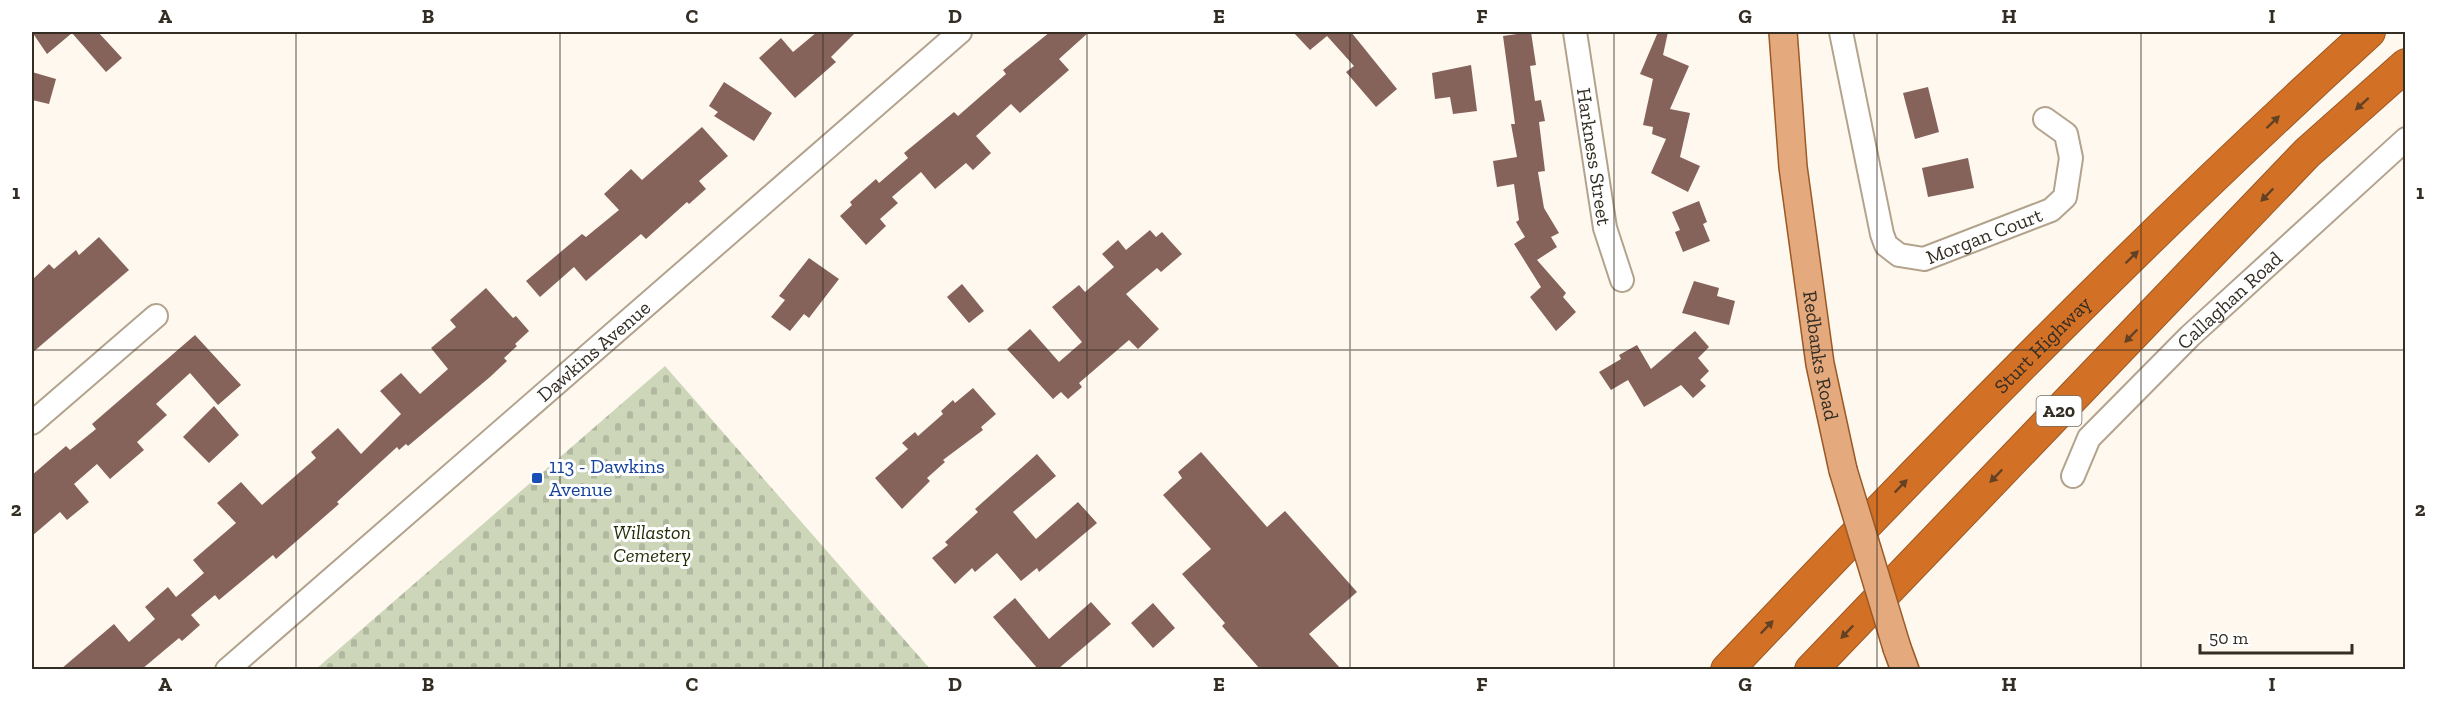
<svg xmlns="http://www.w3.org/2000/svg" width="2437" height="701" font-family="'Zilla Slab',serif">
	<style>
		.cemetery { fill: url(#cemetery-stones) }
		.building { fill: #85635b }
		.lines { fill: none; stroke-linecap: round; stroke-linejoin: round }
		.minor-casing { stroke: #b3a38d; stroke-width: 26 }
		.major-casing { stroke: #9a5925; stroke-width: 30 }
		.highway-casing { stroke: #9a5925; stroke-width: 34 }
		.minor { stroke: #fff; stroke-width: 22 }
		.major { stroke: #e4a97c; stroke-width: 27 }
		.highway { stroke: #d27025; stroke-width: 32 }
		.major-bridge-casing { stroke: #9a5925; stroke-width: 30; stroke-linecap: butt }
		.major-bridge { stroke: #e4a97c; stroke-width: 27 }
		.oneway { fill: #634124 }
		.grid { fill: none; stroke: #332d24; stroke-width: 1.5; stroke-opacity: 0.55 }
		.transit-dot { fill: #1a4fb4; stroke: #fff; stroke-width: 2 }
		.labels { text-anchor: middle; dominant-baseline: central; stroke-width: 6; stroke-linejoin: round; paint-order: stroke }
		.shield { fill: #fff; stroke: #706c66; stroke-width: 1.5 }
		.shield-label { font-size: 18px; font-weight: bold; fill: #332d24 }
		.street-label { font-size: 20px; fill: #332d24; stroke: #fff }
		.transit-label { font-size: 20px; fill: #164399; stroke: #fff; text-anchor: start }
		.park-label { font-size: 20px; font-style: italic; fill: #242e06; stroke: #fff }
		.neatline { fill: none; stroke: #332d24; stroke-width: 2 }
		.grid-label { font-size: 20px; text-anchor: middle; font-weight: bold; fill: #332d24 }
	</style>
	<defs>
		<pattern id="cemetery-stones" width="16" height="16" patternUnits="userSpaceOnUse" patternTransform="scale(1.5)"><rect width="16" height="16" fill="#cdd6b9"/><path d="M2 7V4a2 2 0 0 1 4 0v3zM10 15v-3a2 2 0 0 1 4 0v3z" fill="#b0b89f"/></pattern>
	</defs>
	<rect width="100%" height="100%" fill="#fef8ee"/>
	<!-- cemetery -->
	<path class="cemetery" d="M 665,366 L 930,669 L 316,669 Z"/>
	<!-- building -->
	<path class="building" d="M 32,32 L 98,32 L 122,58 L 106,72 L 72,33 L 47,54 Z
		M 817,32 L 856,32 L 831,57 L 836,62 L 795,98 L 759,58 L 781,38 L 793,52 Z
		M 1050,32 L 1089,32 L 1059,59 L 1069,70 L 1020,113 L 1011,104 L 976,136 L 991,153 L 973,170 L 966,163 L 935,189 L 921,172 L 892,197 L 898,203 L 880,219 L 886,226 L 866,245 L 840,216 L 852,205 L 850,202 L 876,179 L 879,183 L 908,158 L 904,153 L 954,112 L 958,116 L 1006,74 L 1003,70 Z
		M 1293,32 L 1351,32 L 1397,89 L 1376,107 L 1346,72 L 1354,66 L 1327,36 L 1310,50 Z
		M 1531,32 L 1536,65 L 1530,66 L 1535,101 L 1541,100 L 1545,121 L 1539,122 L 1545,171 L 1538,172 L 1544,208 L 1559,233 L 1551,237 L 1557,247 L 1537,260 L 1566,293 L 1563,297 L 1576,312 L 1556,331 L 1530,297 L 1541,287 L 1514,244 L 1525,237 L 1516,222 L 1519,220 L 1514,184 L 1497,187 L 1493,161 L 1517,157 L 1511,124 L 1515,124 L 1503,36 Z
		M 1658,32 L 1668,32 L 1663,55 L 1689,66 L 1670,109 L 1690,113 L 1680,157 L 1700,166 L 1688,192 L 1651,173 L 1666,139 L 1652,134 L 1653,127 L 1643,125 L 1653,79 L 1640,74 Z
		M 1471,65 L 1477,111 L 1453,114 L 1450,97 L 1435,99 L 1432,73 Z
		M 32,72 L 56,79 L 49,104 L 32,100 Z
		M 724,82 L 772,113 L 754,141 L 714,116 L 718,112 L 709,106 Z
		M 1928,87 L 1939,132 L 1915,139 L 1903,93 Z
		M 702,127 L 728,156 L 699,181 L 706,189 L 689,204 L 687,202 L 646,239 L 641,234 L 586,281 L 574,267 L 540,297 L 526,281 L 582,234 L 586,237 L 619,210 L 604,194 L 631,169 L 642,180 Z
		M 1968,158 L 1974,188 L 1928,197 L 1922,168 Z
		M 1699,201 L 1707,222 L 1703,224 L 1710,241 L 1683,252 L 1675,232 L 1680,230 L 1672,212 Z
		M 1150,230 L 1156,237 L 1162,232 L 1182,254 L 1161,272 L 1157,268 L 1126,294 L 1159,329 L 1138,349 L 1129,340 L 1079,383 L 1082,387 L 1068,399 L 1061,392 L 1053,399 L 1007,349 L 1030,329 L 1059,362 L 1082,342 L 1052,307 L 1079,285 L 1085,292 L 1114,267 L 1102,254 L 1118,240 L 1126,250 Z
		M 99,237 L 129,270 L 32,353 L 32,280 L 49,264 L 54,269 L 76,250 L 79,255 Z
		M 809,258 L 839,279 L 809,318 L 804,314 L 790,331 L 771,317 L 785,300 L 779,296 Z
		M 1694,281 L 1719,288 L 1717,296 L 1735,301 L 1729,325 L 1682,313 Z
		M 962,284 L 984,311 L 969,323 L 947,297 Z
		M 486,288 L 513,318 L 516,316 L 529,331 L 515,344 L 517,346 L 504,358 L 507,361 L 490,377 L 408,446 L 406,444 L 399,450 L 397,447 L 337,502 L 339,504 L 276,559 L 273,555 L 219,600 L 215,595 L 191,615 L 200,625 L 182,641 L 179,638 L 142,669 L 61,669 L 114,624 L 129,642 L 155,619 L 145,607 L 168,587 L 176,597 L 204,573 L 193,560 L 236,523 L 217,503 L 241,482 L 262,505 L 316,458 L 311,452 L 338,428 L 361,454 L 401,414 L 380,391 L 401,373 L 420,394 L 448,369 L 431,348 L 456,327 L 450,320 Z
		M 1695,331 L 1709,347 L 1698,358 L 1709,371 L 1700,380 L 1706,386 L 1693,398 L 1681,385 L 1644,407 L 1628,380 L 1611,390 L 1599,372 L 1621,359 L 1619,355 L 1637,345 L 1651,369 Z
		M 195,335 L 241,385 L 218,405 L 190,373 L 156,404 L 167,415 L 137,442 L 144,450 L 110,479 L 97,464 L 74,484 L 89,502 L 67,520 L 60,512 L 32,536 L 32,475 L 66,446 L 70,450 L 96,429 L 92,424 Z
		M 973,388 L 996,414 L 981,427 L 983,430 L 943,460 L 945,462 L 927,478 L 930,481 L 902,509 L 875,478 L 908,449 L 902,443 L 915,432 L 918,436 L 943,414 L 941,411 L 953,400 L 955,403 Z
		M 214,406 L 239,435 L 209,463 L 183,437 Z
		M 1201,452 L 1267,527 L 1285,511 L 1357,592 L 1309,634 L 1341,669 L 1260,669 L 1222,626 L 1225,623 L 1182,574 L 1211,549 L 1163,495 L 1182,478 L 1178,472 Z
		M 1037,454 L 1056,476 L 1013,512 L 1036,539 L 1078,502 L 1097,523 L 1039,572 L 1037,568 L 1021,581 L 997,553 L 975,572 L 972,568 L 955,584 L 932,558 L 948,545 L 945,542 L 978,512 L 975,509 Z
		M 1015,598 L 1049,639 L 1091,602 L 1111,624 L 1058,669 L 1038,669 L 993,617 Z
		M 1153,603 L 1175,628 L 1153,648 L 1131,623 Z"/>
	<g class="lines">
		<!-- minor casing -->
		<g class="minor-casing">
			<g id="minor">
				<path id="s1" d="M 1575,32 L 1605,228 L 1622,280"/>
				<path id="s2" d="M 1841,32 L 1882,234 L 1886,245 L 1899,255 L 1924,259 L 2051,210 L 2065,197 L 2071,158 L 2066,134 L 2045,119"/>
				<path d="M 32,423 L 156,316"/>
				<path id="s3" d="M 2073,476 L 2089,438 L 2190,336 L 2406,139"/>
				<path id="s4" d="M 227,670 L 960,32"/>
			</g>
		</g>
		<!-- major casing -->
		<g class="major-casing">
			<g id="major">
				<path id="s5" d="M 1783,32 L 1793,167 L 1820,364 L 1843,470"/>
				<path d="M 1897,648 L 1905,670"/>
			</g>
		</g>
		<!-- highway casing -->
		<g class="highway-casing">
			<g id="highway">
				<path id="s6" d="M 1727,670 C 1934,451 2146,235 2369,32"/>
				<path d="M 1811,670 L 2307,153 L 2406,65"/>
			</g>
		</g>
		<!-- minor -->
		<use href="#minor" class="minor"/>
		<!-- major -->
		<use href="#major" class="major"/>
		<!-- highway -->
		<use href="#highway" class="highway"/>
		<!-- major-bridge casing -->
		<g class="major-bridge-casing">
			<path id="major-bridge" d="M 1843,470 L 1897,648"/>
		</g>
		<!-- major-bridge -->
		<use href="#major-bridge" class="major-bridge"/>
	</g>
	<!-- one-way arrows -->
	<defs><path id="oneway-solid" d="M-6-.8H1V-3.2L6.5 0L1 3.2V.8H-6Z" transform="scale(1.5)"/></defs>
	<g class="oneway">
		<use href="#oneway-solid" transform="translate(2362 104) rotate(138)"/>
		<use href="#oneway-solid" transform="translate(2273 122) rotate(-44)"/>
		<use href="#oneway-solid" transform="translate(2267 195) rotate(134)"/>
		<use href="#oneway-solid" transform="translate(2132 257) rotate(-44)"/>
		<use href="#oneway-solid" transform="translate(2131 336) rotate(134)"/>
		<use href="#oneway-solid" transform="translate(1996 476) rotate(134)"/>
		<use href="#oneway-solid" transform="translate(1901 486) rotate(-46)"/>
		<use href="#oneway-solid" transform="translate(1767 627) rotate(-46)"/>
		<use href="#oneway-solid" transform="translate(1847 632) rotate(134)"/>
	</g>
	<!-- grid -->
	<path class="grid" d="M 296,32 L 296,670M 560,32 L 560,670M 823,32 L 823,670M 1087,32 L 1087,670M 1350,32 L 1350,670M 1614,32 L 1614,670M 1877,32 L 1877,670M 2141,32 L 2141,670M 32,350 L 2406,350"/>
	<!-- markers -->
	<rect class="transit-dot" x="531" y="472" width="12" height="12" rx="3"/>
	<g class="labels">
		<!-- shield labels -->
		<rect class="shield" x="2036.5" y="396" width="45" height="30" rx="4.5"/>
		<g class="shield-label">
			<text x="2059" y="411">A20</text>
		</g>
		<!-- street labels -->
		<g class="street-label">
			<text stroke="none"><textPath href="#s1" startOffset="126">Harkness Street</textPath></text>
			<text stroke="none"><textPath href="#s2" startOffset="324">Morgan Court</textPath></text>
			<text stroke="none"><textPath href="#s3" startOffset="238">Callaghan Road</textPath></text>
			<text stroke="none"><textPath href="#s6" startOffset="453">Sturt Highway</textPath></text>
			<text stroke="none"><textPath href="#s4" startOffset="486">Dawkins Avenue</textPath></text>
			<text stroke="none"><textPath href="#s5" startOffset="326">Redbanks Road</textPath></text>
		</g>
		<!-- transit labels -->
		<g class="transit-label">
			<text x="549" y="466">113 - Dawkins<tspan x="549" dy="23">Avenue</tspan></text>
		</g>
		<!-- park labels -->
		<g class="park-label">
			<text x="652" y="532">Willaston<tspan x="652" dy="23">Cemetery</tspan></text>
		</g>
	</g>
	<!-- border -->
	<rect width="2437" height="701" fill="none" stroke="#ffffff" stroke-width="66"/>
	<!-- scale -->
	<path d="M2200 644v9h152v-9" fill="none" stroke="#332d24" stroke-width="3"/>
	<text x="2209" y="644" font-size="18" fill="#332d24" stroke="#ffffff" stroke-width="4.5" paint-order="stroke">50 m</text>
	<rect x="33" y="33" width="2371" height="635" class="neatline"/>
	<g class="grid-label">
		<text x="165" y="23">A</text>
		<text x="428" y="23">B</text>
		<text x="692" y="23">C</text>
		<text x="955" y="23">D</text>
		<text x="1219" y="23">E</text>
		<text x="1482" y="23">F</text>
		<text x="1745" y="23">G</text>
		<text x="2009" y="23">H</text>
		<text x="2272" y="23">I</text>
		<text x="16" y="199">1</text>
		<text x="2420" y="199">1</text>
		<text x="16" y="516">2</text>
		<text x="2420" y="516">2</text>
		<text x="165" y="691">A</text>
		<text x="428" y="691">B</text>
		<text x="692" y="691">C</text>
		<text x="955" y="691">D</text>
		<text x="1219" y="691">E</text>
		<text x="1482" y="691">F</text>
		<text x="1745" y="691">G</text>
		<text x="2009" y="691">H</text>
		<text x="2272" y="691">I</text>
	</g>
</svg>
